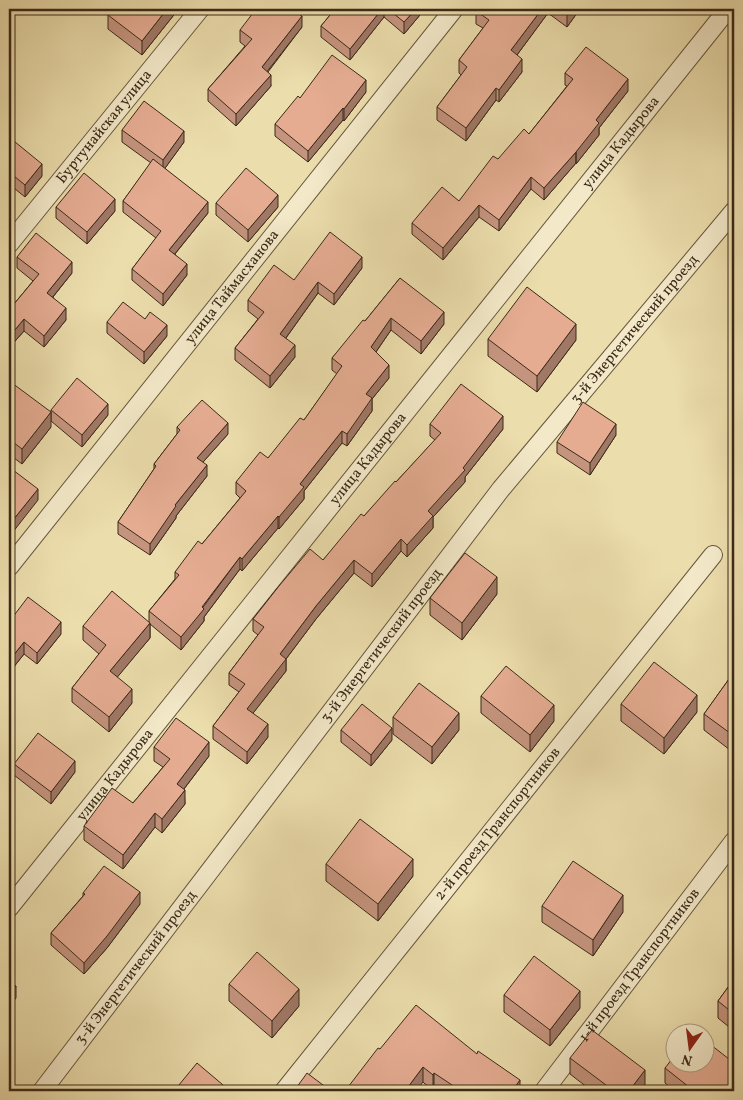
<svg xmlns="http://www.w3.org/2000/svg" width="743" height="1100" font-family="Vollkorn,serif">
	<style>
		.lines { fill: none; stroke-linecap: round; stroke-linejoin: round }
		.minor-casing { stroke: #67573d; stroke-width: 20 }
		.minor { stroke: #f3e9c9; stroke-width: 18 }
		.wall { fill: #c5947e; stroke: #3b2a18 }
		.shaded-wall { fill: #a07866; stroke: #3b2a18 }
		.building { fill: #e5ac92; stroke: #3b2a18 }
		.labels { text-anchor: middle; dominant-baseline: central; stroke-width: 4.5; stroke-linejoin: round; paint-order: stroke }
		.street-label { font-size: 15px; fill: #3b2a18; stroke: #f3e9c9 }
	</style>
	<rect width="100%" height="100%" fill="#ecddac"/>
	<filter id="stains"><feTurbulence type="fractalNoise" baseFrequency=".004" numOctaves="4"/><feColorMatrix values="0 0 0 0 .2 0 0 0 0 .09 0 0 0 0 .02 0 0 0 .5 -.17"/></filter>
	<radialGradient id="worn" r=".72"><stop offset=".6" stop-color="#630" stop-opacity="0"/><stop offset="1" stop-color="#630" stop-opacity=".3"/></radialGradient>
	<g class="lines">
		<!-- minor casing -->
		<g class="minor-casing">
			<g id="minor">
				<path id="s1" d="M 9,244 L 200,9"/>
				<path id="s2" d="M 9,567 L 454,9"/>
				<path id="s3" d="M 9,908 L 728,9"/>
				<path id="s4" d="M 42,1091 L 501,489 L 734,211"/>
				<path id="s5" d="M 284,1091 L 713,555"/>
				<path id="s6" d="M 544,1091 L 734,841"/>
			</g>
		</g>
		<!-- minor -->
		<use href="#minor" class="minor"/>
	</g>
	<!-- wall -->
	<path class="wall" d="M 142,9 L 181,9 L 178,12 L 177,11 L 142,55 L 108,29 L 108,15 L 138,13 Z
		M 335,9 L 425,9 L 404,34 L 384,17 L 350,60 L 321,37 L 321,26 Z
		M 478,9 L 580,9 L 567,27 L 548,13 L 517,55 L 522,72 L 499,102 L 496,100 L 466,141 L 437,120 L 437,107 L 461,75 L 459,73 L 459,60 L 483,28 L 476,24 L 476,11 Z
		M 302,27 L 268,72 L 271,86 L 236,126 L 208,101 L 208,89 L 245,46 L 240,42 L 240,30 Z
		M 565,73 L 628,91 L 599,128 L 599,135 L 576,164 L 576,163 L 544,200 L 531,189 L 499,231 L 479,217 L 443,260 L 412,234 L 412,223 L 459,201 L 498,159 L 529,134 L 567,86 L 565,85 Z
		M 366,92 L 344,121 L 343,120 L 308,162 L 275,136 L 275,124 L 300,98 Z
		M 122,130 L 184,142 L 165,168 L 208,213 L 175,254 L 187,275 L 163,306 L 132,280 L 132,269 L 156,238 L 123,212 L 123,201 L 151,163 L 122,142 Z
		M 9,137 L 42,176 L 25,197 L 9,184 Z
		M 216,203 L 278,207 L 248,242 L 216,215 Z
		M 56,207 L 115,211 L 87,244 L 56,218 Z
		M 17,257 L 72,273 L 53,297 L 66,320 L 44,347 L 24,331 L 9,348 L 9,310 L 33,281 L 17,268 Z
		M 362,268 L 334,305 L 318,293 L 286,338 L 295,357 L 270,388 L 235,360 L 235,348 L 258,319 L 248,311 L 248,300 L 294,280 Z
		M 400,278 L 444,324 L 421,354 L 391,330 L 376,352 L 389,378 L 372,399 L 372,411 L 347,446 L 342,443 L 304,491 L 304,499 L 279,529 L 278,528 L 242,571 L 240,569 L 204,617 L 204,621 L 181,650 L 150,624 L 150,638 L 117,677 L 132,703 L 109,732 L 72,702 L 72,688 L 99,654 L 83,640 L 83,626 L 149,622 L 149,611 L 175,579 L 175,572 L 202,544 L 240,498 L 236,494 L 236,482 L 268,458 L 304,420 L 337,374 L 332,370 L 332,358 L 365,321 Z
		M 107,322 L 167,336 L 144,364 L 107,333 Z
		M 488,339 L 576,340 L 537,392 L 488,356 Z
		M 9,387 L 51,427 L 22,464 L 9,454 Z
		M 51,410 L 108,415 L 82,447 L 51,421 Z
		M 430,424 L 503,429 L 465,477 L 465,482 L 433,517 L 433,528 L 407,557 L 401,551 L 372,587 L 354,573 L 316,619 L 286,659 L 286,671 L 253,713 L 268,737 L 247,764 L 213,739 L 213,726 L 239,692 L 229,685 L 229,673 L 258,635 L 253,631 L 253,619 L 279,586 L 323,560 L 364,516 L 396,482 L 435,440 L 430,436 Z
		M 177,427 L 228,434 L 203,462 L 207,476 L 176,516 L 176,518 L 150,555 L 118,534 L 118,522 L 154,469 L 154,464 L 177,434 Z
		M 616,435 L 590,475 L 557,453 L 557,442 Z
		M 497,594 L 462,640 L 430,615 L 430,598 Z
		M 9,622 L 61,634 L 37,664 L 24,654 L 9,673 Z
		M 734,672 L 734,753 L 704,730 L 704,714 Z
		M 481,696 L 554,721 L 530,752 L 481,713 Z
		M 621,704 L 697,712 L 664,754 L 621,721 Z
		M 393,717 L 459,730 L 432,764 L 393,734 Z
		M 341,730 L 392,740 L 371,766 L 341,742 Z
		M 154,747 L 209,756 L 184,789 L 185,804 L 162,833 L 155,827 L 123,869 L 84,840 L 84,826 L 133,803 L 163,767 L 154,761 Z
		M 14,764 L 75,772 L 51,804 L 14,775 Z
		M 326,864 L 413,876 L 378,921 L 326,881 Z
		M 83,893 L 140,904 L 107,948 L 84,974 L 51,945 L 51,933 L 83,896 Z
		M 542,906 L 623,912 L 593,956 L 542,922 Z
		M 734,979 L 734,1031 L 718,1018 L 718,1001 Z
		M 229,984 L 299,1006 L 272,1038 L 229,1001 Z
		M 504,995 L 580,1008 L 550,1046 L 504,1012 Z
		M 380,1049 L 520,1091 L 439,1091 L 434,1088 L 433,1090 Z
		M 570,1058 L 645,1087 L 641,1091 L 592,1091 L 570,1074 Z
		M 665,1068 L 734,1091 L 675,1091 L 665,1083 Z"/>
	<!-- shaded-wall -->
	<path class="shaded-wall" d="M 167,9 L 177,9 L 177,11 L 142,55 L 142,41 Z
		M 382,9 L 384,9 L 384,17 L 350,60 L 350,49 Z
		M 416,9 L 425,9 L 404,34 L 404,22 Z
		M 542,9 L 548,9 L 548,13 L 511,63 L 511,50 Z
		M 571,9 L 580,9 L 567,27 L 567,14 Z
		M 302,16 L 302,27 L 262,78 L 262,67 Z
		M 522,59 L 522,72 L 499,102 L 499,90 Z
		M 271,75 L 271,86 L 236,126 L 236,114 Z
		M 628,79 L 628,91 L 599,128 L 599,135 L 576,164 L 576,152 L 596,120 Z
		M 366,80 L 366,92 L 344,121 L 344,109 Z
		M 496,88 L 496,100 L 466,141 L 466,128 Z
		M 343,108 L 343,120 L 308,162 L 308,151 Z
		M 184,131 L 184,142 L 163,171 L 163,160 Z
		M 576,152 L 576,163 L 544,200 L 544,188 Z
		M 42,164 L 42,176 L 25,197 L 25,185 Z
		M 531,177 L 531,189 L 499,231 L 499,220 Z
		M 278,195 L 278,207 L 248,242 L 248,230 Z
		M 115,199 L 115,211 L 87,244 L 87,232 Z
		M 208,202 L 208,213 L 169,261 L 169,250 Z
		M 479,205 L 479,217 L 443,260 L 443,248 Z
		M 362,257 L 362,268 L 334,305 L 334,294 Z
		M 72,262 L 72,273 L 47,304 L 47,293 Z
		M 187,264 L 187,275 L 163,306 L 163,294 Z
		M 318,282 L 318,293 L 280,346 L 280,334 Z
		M 66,308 L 66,320 L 44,347 L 44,336 Z
		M 444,312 L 444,324 L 421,354 L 421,341 Z
		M 391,318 L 391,330 L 371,359 L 371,347 Z
		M 24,319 L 24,331 L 9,348 L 9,337 Z
		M 576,324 L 576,340 L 537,392 L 537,376 Z
		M 167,325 L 167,336 L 144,364 L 144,352 Z
		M 295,345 L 295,357 L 270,388 L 270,376 Z
		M 389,365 L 389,378 L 372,399 L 372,411 L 347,446 L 347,434 L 366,394 Z
		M 108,404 L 108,415 L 82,447 L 82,435 Z
		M 51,412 L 51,427 L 22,464 L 22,449 Z
		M 503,416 L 503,429 L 465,477 L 465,482 L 433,517 L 433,528 L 407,557 L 407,545 L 428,511 Z
		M 228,423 L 228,434 L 197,469 L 197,458 Z
		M 616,424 L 616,435 L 590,475 L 590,463 Z
		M 342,431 L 342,443 L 304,491 L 304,499 L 279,529 L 279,517 L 300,484 Z
		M 207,465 L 207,476 L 176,516 L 176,518 L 150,555 L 150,544 L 175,505 Z
		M 38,489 L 38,500 L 9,537 L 9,525 Z
		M 278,516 L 278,528 L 242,571 L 242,559 Z
		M 401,539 L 401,551 L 372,587 L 372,574 Z
		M 240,557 L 240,569 L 204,617 L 204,621 L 181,650 L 181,637 Z
		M 354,560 L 354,573 L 316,619 L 286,659 L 286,671 L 247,721 L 247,709 L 280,654 L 316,606 Z
		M 497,577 L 497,594 L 462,640 L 462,623 Z
		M 61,622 L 61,634 L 37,664 L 37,653 Z
		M 150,623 L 150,638 L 110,686 L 110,671 Z
		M 24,642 L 24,654 L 9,673 L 9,661 Z
		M 132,689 L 132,703 L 109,732 L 109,717 Z
		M 697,695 L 697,712 L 664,754 L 664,738 Z
		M 554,705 L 554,721 L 530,752 L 530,735 Z
		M 459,713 L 459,730 L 432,764 L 432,747 Z
		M 268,724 L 268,737 L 247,764 L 247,752 Z
		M 392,728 L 392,740 L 371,766 L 371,755 Z
		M 209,742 L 209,756 L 177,798 L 177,784 Z
		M 75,761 L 75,772 L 51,804 L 51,792 Z
		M 185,790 L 185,804 L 162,833 L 162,819 Z
		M 155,813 L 155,827 L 123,869 L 123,855 Z
		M 413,859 L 413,876 L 378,921 L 378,904 Z
		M 140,892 L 140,904 L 107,948 L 84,974 L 84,963 Z
		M 623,895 L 623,912 L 593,956 L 593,940 Z
		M 16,986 L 16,998 L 9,1007 L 9,996 Z
		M 299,989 L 299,1006 L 272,1038 L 272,1021 Z
		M 580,991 L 580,1008 L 550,1046 L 550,1030 Z
		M 423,1067 L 423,1082 L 416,1091 L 405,1091 Z
		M 645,1070 L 645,1087 L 641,1091 L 629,1091 Z
		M 434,1073 L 434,1088 L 433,1090 L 433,1075 Z
		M 520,1080 L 520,1091 L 512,1091 Z"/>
	<!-- building -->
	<path class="building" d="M 113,9 L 132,9 L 138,13 L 142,9 L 167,9 L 142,41 L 108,15 Z
		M 256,9 L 292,9 L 302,16 L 262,67 L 271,75 L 236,114 L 208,89 L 252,39 L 240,30 Z
		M 335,9 L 382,9 L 350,49 L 321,26 Z
		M 388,9 L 416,9 L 404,22 Z
		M 478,9 L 542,9 L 511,50 L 522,59 L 499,90 L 496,88 L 466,128 L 437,107 L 467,67 L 459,60 L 489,20 L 476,11 Z
		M 559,9 L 571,9 L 567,14 Z
		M 586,47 L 628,79 L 596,120 L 599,123 L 576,152 L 544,188 L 531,177 L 499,220 L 479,205 L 443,248 L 412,223 L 442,187 L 459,201 L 493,156 L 498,159 L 524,129 L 529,134 L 573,79 L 565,73 Z
		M 332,55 L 366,80 L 344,109 L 343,108 L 308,151 L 275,124 L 298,96 L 300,98 Z
		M 144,101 L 184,131 L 163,160 L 122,130 Z
		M 9,137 L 42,164 L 25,185 L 9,172 Z
		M 153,159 L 208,202 L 169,250 L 187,264 L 163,294 L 132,269 L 161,231 L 123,201 Z
		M 246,168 L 278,195 L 248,230 L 216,203 Z
		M 84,173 L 115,199 L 87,232 L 56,207 Z
		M 330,232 L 362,257 L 334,294 L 318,282 L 280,334 L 295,345 L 270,376 L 235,348 L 264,312 L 248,300 L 274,265 L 294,280 Z
		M 36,233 L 72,262 L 47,293 L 66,308 L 44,336 L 24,319 L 9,337 L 9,310 L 39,274 L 17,257 Z
		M 400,278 L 444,312 L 421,341 L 391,318 L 371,347 L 389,365 L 366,394 L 372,398 L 347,434 L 342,431 L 300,484 L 304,487 L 279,517 L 278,516 L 242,559 L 240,557 L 202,607 L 204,609 L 181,637 L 149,611 L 179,575 L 175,572 L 198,541 L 202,544 L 246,491 L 236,482 L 260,452 L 268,458 L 300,418 L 304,420 L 342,366 L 332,358 L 363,320 L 365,321 Z
		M 527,287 L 576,324 L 537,376 L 488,339 Z
		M 123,302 L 145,319 L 150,312 L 167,325 L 144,352 L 107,322 Z
		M 77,378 L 108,404 L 82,435 L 51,410 Z
		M 12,383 L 51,412 L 22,449 L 9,439 L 9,387 Z
		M 461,384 L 503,416 L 463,468 L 465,470 L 428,511 L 433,516 L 407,545 L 401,539 L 372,574 L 354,560 L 316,606 L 280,654 L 286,659 L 247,709 L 268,724 L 247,752 L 213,726 L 245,684 L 229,673 L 264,627 L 253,619 L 279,586 L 310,549 L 323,560 L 361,514 L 364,516 L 395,481 L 396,482 L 441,433 L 430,424 Z
		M 202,400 L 228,423 L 197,458 L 207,465 L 175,505 L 176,506 L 150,544 L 118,522 L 156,466 L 154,464 L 180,430 L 177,427 Z
		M 583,402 L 616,424 L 590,463 L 557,442 Z
		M 9,467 L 38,489 L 9,525 Z
		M 465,553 L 497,577 L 462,623 L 430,598 Z
		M 112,591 L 150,623 L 110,671 L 132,689 L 109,717 L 72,688 L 106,645 L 83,626 Z
		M 28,597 L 61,622 L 37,653 L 24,642 L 9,661 L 9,622 Z
		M 654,662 L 697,695 L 664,738 L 621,704 Z
		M 506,666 L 554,705 L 530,735 L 481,696 Z
		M 734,672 L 734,736 L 704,714 Z
		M 419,683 L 459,713 L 432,747 L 393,717 Z
		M 362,704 L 392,728 L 371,755 L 341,730 Z
		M 176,718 L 209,742 L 177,784 L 185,790 L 162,819 L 155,813 L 123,855 L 84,826 L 112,788 L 133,803 L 170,759 L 154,747 Z
		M 38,733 L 75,761 L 51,792 L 14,764 Z
		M 360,819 L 413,859 L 378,904 L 326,864 Z
		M 573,861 L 623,895 L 593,940 L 542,906 Z
		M 104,866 L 140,892 L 107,936 L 84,963 L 51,933 L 85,894 L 83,893 Z
		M 257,952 L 299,989 L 272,1021 L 229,984 Z
		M 534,956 L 580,991 L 550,1030 L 504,995 Z
		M 734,979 L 734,1014 L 718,1001 Z
		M 9,981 L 16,986 L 9,996 Z
		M 416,1005 L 477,1054 L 478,1051 L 520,1080 L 512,1091 L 461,1091 L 434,1073 L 433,1075 L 423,1067 L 405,1091 L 345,1091 L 378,1048 L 380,1049 Z
		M 592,1030 L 645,1070 L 629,1091 L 614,1091 L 570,1058 Z
		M 706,1041 L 734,1063 L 734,1091 L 686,1091 L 689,1087 L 665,1068 L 676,1054 L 676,1062 L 706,1062 Z
		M 197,1063 L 229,1090 L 228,1091 L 174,1091 Z
		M 307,1073 L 331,1091 L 294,1091 Z"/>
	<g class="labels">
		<!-- street labels -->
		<g class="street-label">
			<text stroke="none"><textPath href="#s1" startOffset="151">Буртунайская улица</textPath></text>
			<text stroke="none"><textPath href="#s3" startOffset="980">улица Кадырова</textPath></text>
			<text stroke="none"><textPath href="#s2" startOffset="358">улица Таймасханова</textPath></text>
			<text stroke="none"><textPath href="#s4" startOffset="965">3-й Энергетический проезд</textPath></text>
			<text stroke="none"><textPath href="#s3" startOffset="575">улица Кадырова</textPath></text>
			<text stroke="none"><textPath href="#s4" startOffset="560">3-й Энергетический проезд</textPath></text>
			<text stroke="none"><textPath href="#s3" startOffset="170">улица Кадырова</textPath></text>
			<text stroke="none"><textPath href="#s5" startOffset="342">2-й проезд Транспортников</textPath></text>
			<text stroke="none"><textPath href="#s6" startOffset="158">1-й проезд Транспортников</textPath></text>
			<text stroke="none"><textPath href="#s4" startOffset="155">3-й Энергетический проезд</textPath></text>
		</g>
	</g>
	<!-- margin -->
	<rect width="743" height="1100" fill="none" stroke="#ecddac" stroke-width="30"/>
	<rect x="10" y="10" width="723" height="1080" fill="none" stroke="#3b2a18" stroke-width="2.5"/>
	<rect x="15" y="15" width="713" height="1070" fill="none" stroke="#3b2a18"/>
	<!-- north arrow -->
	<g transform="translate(690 1048) rotate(194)"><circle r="24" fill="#f3e9c9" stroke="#a99d82"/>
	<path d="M0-4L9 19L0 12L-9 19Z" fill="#8f2418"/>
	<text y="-8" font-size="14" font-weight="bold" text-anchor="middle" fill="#3b2a18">N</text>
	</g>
	<rect width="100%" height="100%" filter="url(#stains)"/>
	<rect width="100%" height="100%" fill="url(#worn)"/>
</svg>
